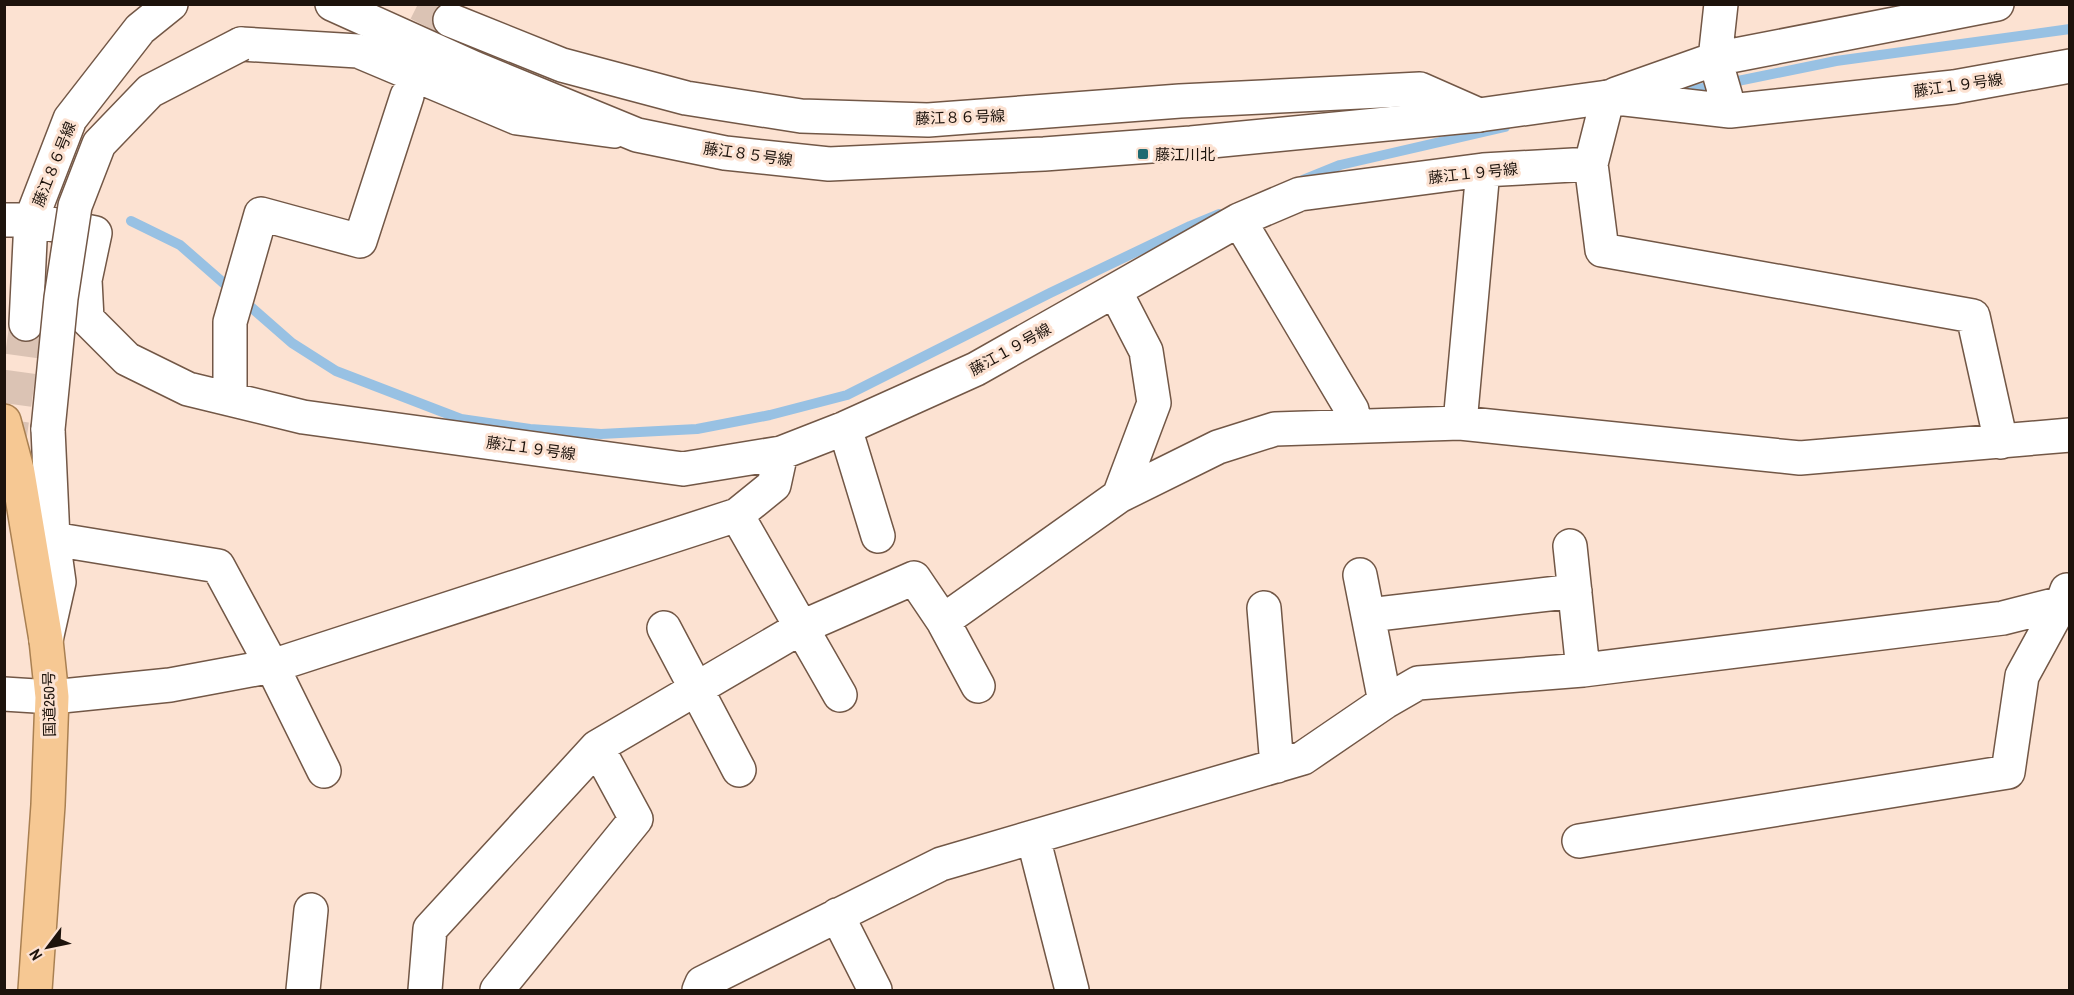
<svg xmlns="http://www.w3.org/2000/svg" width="2074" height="995" font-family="'Archivo Narrow','Noto Sans JP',sans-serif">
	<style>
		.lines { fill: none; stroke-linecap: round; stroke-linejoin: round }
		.stream { stroke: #98c1e3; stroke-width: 10 }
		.minor-tunnel { stroke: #dbc3b4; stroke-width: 33; stroke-dasharray: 33 16; stroke-linecap: butt }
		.minor-casing { stroke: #725746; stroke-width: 36 }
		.tertiary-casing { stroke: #725746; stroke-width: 36 }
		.trunk-casing { stroke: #a98052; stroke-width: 36 }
		.minor { stroke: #fff; stroke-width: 33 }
		.tertiary { stroke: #fff; stroke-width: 33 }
		.trunk { stroke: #f6c893; stroke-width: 33 }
		.minor-bridge-casing { stroke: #725746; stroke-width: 36; stroke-linecap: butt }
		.minor-bridge { stroke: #fff; stroke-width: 33 }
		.poi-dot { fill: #1f6a71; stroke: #fce2d2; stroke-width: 2 }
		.labels { text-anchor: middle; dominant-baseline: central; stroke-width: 6; stroke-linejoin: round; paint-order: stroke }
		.street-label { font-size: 15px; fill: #1d130c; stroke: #fce2d2 }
		.poi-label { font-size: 15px; fill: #1d130c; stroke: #fce2d2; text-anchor: start }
	</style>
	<rect width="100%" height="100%" fill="#fce2d2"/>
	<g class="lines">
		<!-- stream -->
		<path class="stream" d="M 1679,93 L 1836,61 L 2070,29
			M 1303,180 L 1340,165 L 1505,127
			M 131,221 L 180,245 L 292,343 L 336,371 L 461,419 L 530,429 L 601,434 L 697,429 L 770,415 L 847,395 L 1050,293 L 1190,226 L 1219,214"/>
		<!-- minor-tunnel -->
		<path class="minor-tunnel" d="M 418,4 L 450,20
			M 8,453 L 26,324"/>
		<!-- minor casing -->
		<g class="minor-casing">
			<path id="minor" d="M 1721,4 L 1715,59 L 1730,111
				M 450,20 L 562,65 L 686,98 L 801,116 L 928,120 L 1180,101 L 1420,89 L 1479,115
				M 241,44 L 358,51 L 517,118 L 614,131
				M 1616,94 L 1715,59 L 1997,4
				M 1608,97 L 1730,111 L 1954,87 L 2070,66
				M 1591,164 L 1602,250 L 1973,316 L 2001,442
				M 4,220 L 31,220 L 95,233 L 85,280 L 87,319 L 127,359 L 188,389 L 303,417 L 683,469 L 781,453 L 845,428 L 976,369 L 1239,220 L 1300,194 L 1483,170 L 1591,164 L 1608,97
				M 1239,220 L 1352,410 L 1355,426
				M 26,324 L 31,220 L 70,119 L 140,29 L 171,4
				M 230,399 L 230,322 L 261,214 L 360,241 L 407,96
				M 1460,423 L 1483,170
				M 845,428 L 878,536
				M 1119,496 L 1218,447 L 1275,429 L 1460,423 L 1800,458 L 2070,435
				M 737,515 L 840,695
				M 53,539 L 218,566 L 272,666 L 324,771
				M 1570,546 L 1583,670
				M 1360,575 L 1385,702
				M 1264,608 L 1277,766
				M 1369,615 L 1575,591
				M 943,621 L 1119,496 L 1154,403 L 1146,351 L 1115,291
				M 664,628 L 739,770
				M 46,640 L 59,582 L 53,539 L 48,429
				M 4,694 L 52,697 L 170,685 L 272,666 L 737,515 L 774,485 L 781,453
				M 1033,837 L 1072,990
				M 1579,841 L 2008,772 L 2022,676 L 2063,601 L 2067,590
				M 837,915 L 875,990
				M 303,990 L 311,910
				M 425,990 L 430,929 L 597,747 L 802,627 L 914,578 L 943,621 L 978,686
				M 497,990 L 636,819 L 597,747
				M 699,990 L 702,983 L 941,864 L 1303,758 L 1385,702 L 1418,683 L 1583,670 L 2003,618 L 2070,601"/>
		</g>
		<!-- tertiary casing -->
		<g class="tertiary-casing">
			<path id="tertiary" d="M 332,4 L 474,68 L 637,135 L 725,153 L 829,164 L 1044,154 L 1191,143 L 1479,115 L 1608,97"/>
		</g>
		<!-- trunk casing -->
		<g class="trunk-casing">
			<path id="trunk" d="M 4,421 L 18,473 L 46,640 L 52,697 L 48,805 L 35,990"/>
		</g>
		<!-- minor -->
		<use href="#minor" class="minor"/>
		<!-- tertiary -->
		<use href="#tertiary" class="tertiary"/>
		<!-- trunk -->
		<use href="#trunk" class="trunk"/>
		<!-- minor-bridge casing -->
		<g class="minor-bridge-casing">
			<path id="minor-bridge" d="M 48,429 L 61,298 L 75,206 L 99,144 L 150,91 L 241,44"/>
		</g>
		<!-- minor-bridge -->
		<use href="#minor-bridge" class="minor-bridge"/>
	</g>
	<!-- markers -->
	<rect class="poi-dot" x="1137" y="148" width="12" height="12" rx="3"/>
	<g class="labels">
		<!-- street labels -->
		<g class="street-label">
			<text transform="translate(1958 85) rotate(-8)">藤江１９号線</text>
			<text transform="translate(960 117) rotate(-2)">藤江８６号線</text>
			<text transform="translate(748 154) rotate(8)">藤江８５号線</text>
			<text transform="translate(54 164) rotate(-68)">藤江８６号線</text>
			<text transform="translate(1473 173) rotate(-6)">藤江１９号線</text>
			<text transform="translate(1010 349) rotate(-29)">藤江１９号線</text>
			<text transform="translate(531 448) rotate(8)">藤江１９号線</text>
			<text transform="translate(49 704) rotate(-91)">国道250号</text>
		</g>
		<!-- poi labels -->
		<g class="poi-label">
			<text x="1155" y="154">藤江川北</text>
		</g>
	</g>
	<!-- border -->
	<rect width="2074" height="995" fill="none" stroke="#1d130c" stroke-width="12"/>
	<!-- north arrow -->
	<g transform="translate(48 947) rotate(238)" stroke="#fce2d2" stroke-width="4.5" paint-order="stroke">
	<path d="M0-4.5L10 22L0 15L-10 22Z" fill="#1d130c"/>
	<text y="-9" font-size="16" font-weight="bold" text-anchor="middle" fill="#1d130c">N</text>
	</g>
</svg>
